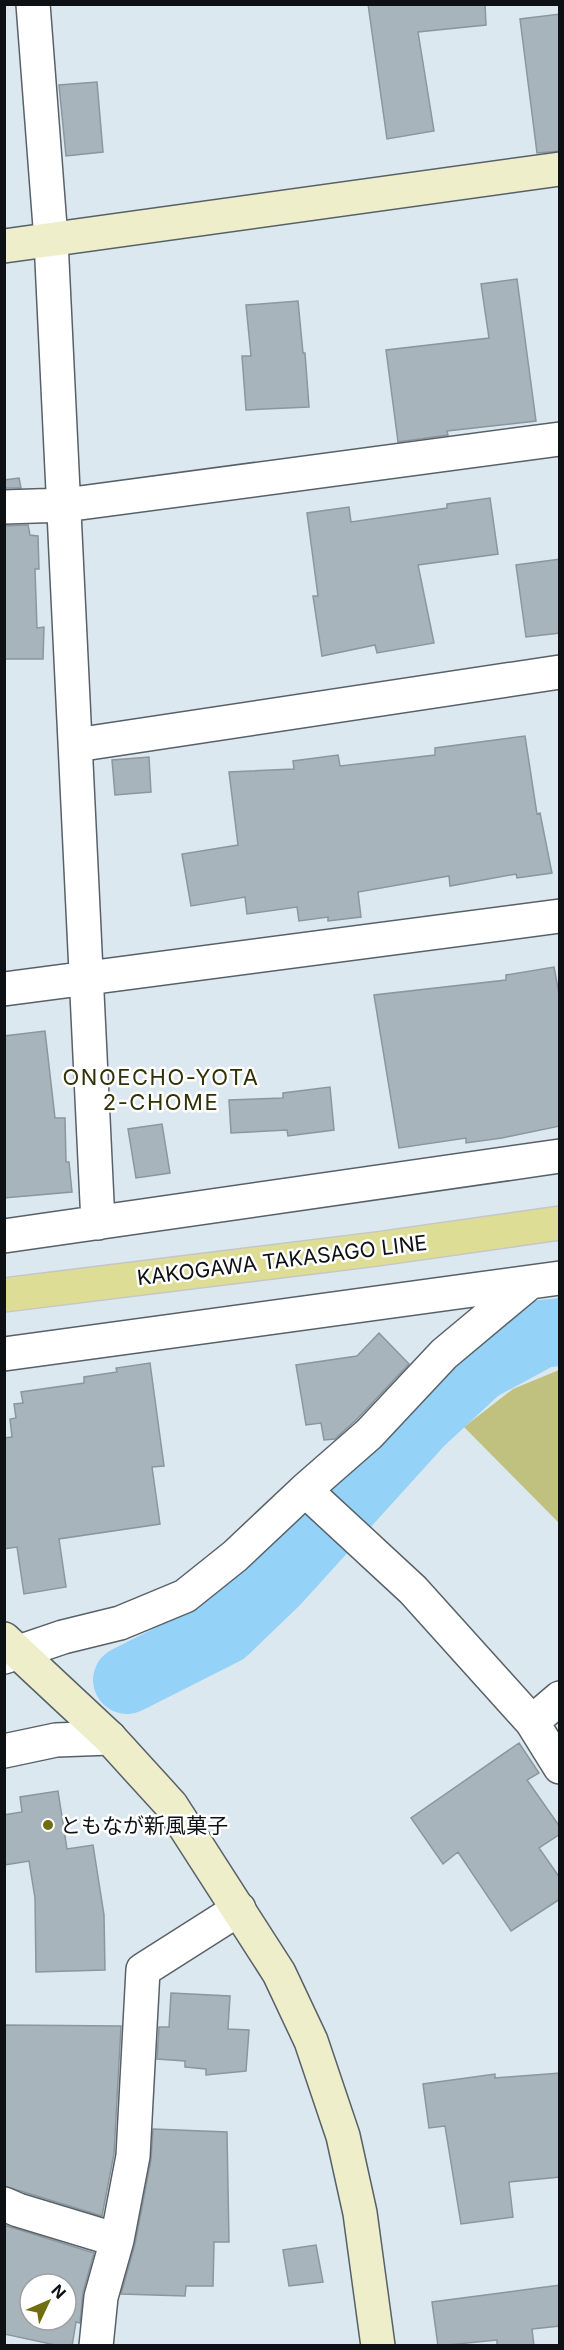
<svg xmlns="http://www.w3.org/2000/svg" width="564" height="2350" font-family="Inter,'Noto Sans JP',sans-serif">
	<style>
		.green { fill: #c0c17e }
		.lines { fill: none; stroke-linecap: round; stroke-linejoin: round }
		.river { stroke: #94d2f7; stroke-width: 68 }
		.building { fill: #a8b4bb; stroke: #8b969d; stroke-width: 1.5; fill-rule: evenodd }
		.street-casing { stroke: #576167; stroke-width: 36 }
		.secondary-casing { stroke: #576167; stroke-width: 36 }
		.primary-casing { stroke: #c5c6c7; stroke-width: 36 }
		.street { stroke: #fff; stroke-width: 33 }
		.secondary { stroke: #eeeeca; stroke-width: 33 }
		.primary { stroke: #dddd95; stroke-width: 33 }
		.poi-dot { fill: #6e6e0f; stroke: #fff; stroke-width: 2 }
		.labels { text-anchor: middle; dominant-baseline: central; stroke-width: 5; stroke-linejoin: round; paint-order: stroke }
		.street-label { font-size: 21px; fill: #0d1114; stroke: #fff }
		.poi-label { font-size: 21px; fill: #0d1114; stroke: #fff; text-anchor: start }
		.neighbourhood-label { font-size: 22px; letter-spacing: 1.5px; fill: #313106; stroke: #fff }
	</style>
	<rect width="100%" height="100%" fill="#dce8ef"/>
	<!-- green -->
	<path class="green" d="M 559,1370 L 559,1523 L 464,1427 L 513,1389 Z"/>
	<g class="lines">
		<!-- river -->
		<path class="river" d="M 127,1680 L 224,1631 L 276,1581 L 421,1421 L 478,1368 L 541,1334 L 560,1332"/>
	</g>
	<!-- building -->
	<path class="building" d="M 368,4 L 485,4 L 486,25 L 418,32 L 434,131 L 387,139 Z
		M 560,14 L 560,151 L 537,153 L 520,19 Z
		M 97,82 L 103,152 L 66,156 L 59,85 Z
		M 517,279 L 536,421 L 447,431 L 448,435 L 398,442 L 386,350 L 489,338 L 481,284 Z
		M 298,301 L 303,353 L 305,353 L 309,407 L 246,410 L 242,356 L 251,356 L 246,305 Z
		M 19,478 L 21,488 L 4,488 L 4,480 Z
		M 490,498 L 498,554 L 418,565 L 434,643 L 377,653 L 375,645 L 322,656 L 313,596 L 318,596 L 307,513 L 349,507 L 351,522 L 447,508 L 447,504 Z
		M 28,525 L 30,535 L 38,536 L 39,569 L 35,569 L 37,628 L 44,627 L 43,659 L 4,659 L 4,526 Z
		M 560,559 L 560,633 L 526,637 L 516,565 Z
		M 525,736 L 537,814 L 540,813 L 552,873 L 517,878 L 516,874 L 450,886 L 449,876 L 358,892 L 361,917 L 328,921 L 328,917 L 299,921 L 297,907 L 247,914 L 245,897 L 191,906 L 182,854 L 238,845 L 229,772 L 294,769 L 293,761 L 338,755 L 340,766 L 435,755 L 435,748 Z
		M 149,757 L 151,792 L 115,795 L 112,760 Z
		M 554,967 L 560,999 L 560,1126 L 502,1138 L 466,1143 L 466,1138 L 399,1148 L 374,995 L 506,980 L 506,975 Z
		M 45,1031 L 55,1118 L 65,1118 L 66,1162 L 69,1162 L 72,1192 L 4,1198 L 4,1036 Z
		M 330,1087 L 334,1130 L 288,1136 L 287,1130 L 231,1133 L 229,1100 L 283,1098 L 283,1093 Z
		M 162,1124 L 170,1173 L 136,1178 L 128,1129 Z
		M 379,1333 L 409,1364 L 356,1420 L 335,1439 L 324,1440 L 321,1423 L 306,1425 L 296,1365 L 357,1356 Z
		M 150,1363 L 164,1466 L 152,1467 L 160,1524 L 59,1539 L 66,1587 L 24,1594 L 17,1547 L 4,1549 L 4,1438 L 12,1437 L 10,1419 L 16,1418 L 14,1404 L 23,1403 L 21,1392 L 84,1383 L 84,1377 L 117,1372 L 116,1368 Z
		M 519,1743 L 539,1773 L 527,1780 L 560,1827 L 560,1834 L 539,1848 L 560,1878 L 560,1899 L 511,1931 L 458,1852 L 443,1864 L 411,1818 Z
		M 58,1791 L 67,1849 L 93,1845 L 104,1915 L 105,1970 L 36,1972 L 35,1898 L 29,1861 L 4,1865 L 4,1815 L 22,1812 L 20,1797 Z
		M 171,1993 L 230,1996 L 228,2029 L 249,2030 L 246,2071 L 206,2075 L 206,2069 L 185,2067 L 185,2061 L 157,2059 L 159,2027 L 169,2027 Z
		M 4,2025 L 121,2026 L 114,2154 L 102,2216 L 4,2186 Z
		M 560,2073 L 560,2177 L 509,2182 L 513,2217 L 461,2224 L 445,2126 L 429,2128 L 423,2084 L 495,2074 L 495,2078 Z
		M 153,2129 L 227,2132 L 229,2242 L 214,2242 L 213,2286 L 186,2286 L 185,2296 L 121,2294 L 135,2244 L 151,2160 Z
		M 4,2225 L 94,2253 L 83,2292 L 80,2323 L 76,2322 L 72,2346 L 60,2346 L 4,2334 ZM 30,2284 L 66,2284 L 66,2320 L 30,2320 Z
		M 316,2245 L 323,2282 L 289,2286 L 283,2250 Z
		M 560,2285 L 560,2326 L 532,2329 L 534,2346 L 497,2346 L 497,2340 L 438,2346 L 432,2302 Z"/>
	<g class="lines">
		<!-- street casing -->
		<g class="street-casing">
			<path id="street" d="M 33,4 L 51,240 L 98,1223
				M 4,507 L 65,505 L 560,439
				M 76,745 L 560,672
				M 4,989 L 560,916
				M 4,1236 L 560,1156
				M 4,1354 L 560,1278
				M 305,1490 L 413,1590 L 532,1722 L 560,1767
				M 4,1657 L 63,1637 L 120,1623 L 185,1596 L 235,1556 L 305,1490 L 369,1434 L 444,1354 L 529,1283
				M 532,1722 L 560,1698
				M 4,1751 L 56,1740 L 110,1738
				M 4,2204 L 18,2210 L 117,2240
				M 96,2346 L 101,2297 L 117,2240 L 133,2156 L 143,1970 L 239,1909"/>
		</g>
		<!-- secondary casing -->
		<g class="secondary-casing">
			<path id="secondary" d="M 4,246 L 560,169
				M 4,1639 L 110,1738 L 171,1805 L 279,1973 L 311,2041 L 343,2136 L 360,2213 L 378,2346"/>
		</g>
		<!-- primary casing -->
		<g class="primary-casing">
			<path id="primary" d="M 4,1295 L 377,1249 L 560,1223"/>
		</g>
		<!-- street -->
		<use href="#street" class="street"/>
		<!-- secondary -->
		<use href="#secondary" class="secondary"/>
		<!-- primary -->
		<use href="#primary" class="primary"/>
	</g>
	<!-- markers -->
	<circle class="poi-dot" cx="48" cy="1825" r="6"/>
	<g class="labels">
		<!-- street labels -->
		<g class="street-label">
			<text transform="translate(282 1260) rotate(-7)">KAKOGAWA TAKASAGO LINE</text>
		</g>
		<!-- poi labels -->
		<g class="poi-label">
			<text x="60" y="1825">ともなが新風菓子</text>
		</g>
		<!-- neighbourhood labels -->
		<g class="neighbourhood-label">
			<text x="161" y="1077">ONOECHO-YOTA<tspan x="161" dy="25">2-CHOME</tspan></text>
		</g>
	</g>
	<!-- border -->
	<rect width="564" height="2350" fill="none" stroke="#0d1114" stroke-width="12"/>
	<!-- north arrow -->
	<g transform="translate(48 2302) rotate(46)"><circle r="28" fill="#ffffff" stroke="#9ea0a1" stroke-width="1.5"/>
	<path d="M0-4.5L10 22L0 15L-10 22Z" fill="#6e6e0f"/>
	<text y="-9" font-size="16" font-weight="bold" text-anchor="middle" fill="#0d1114">N</text>
	</g>
</svg>
